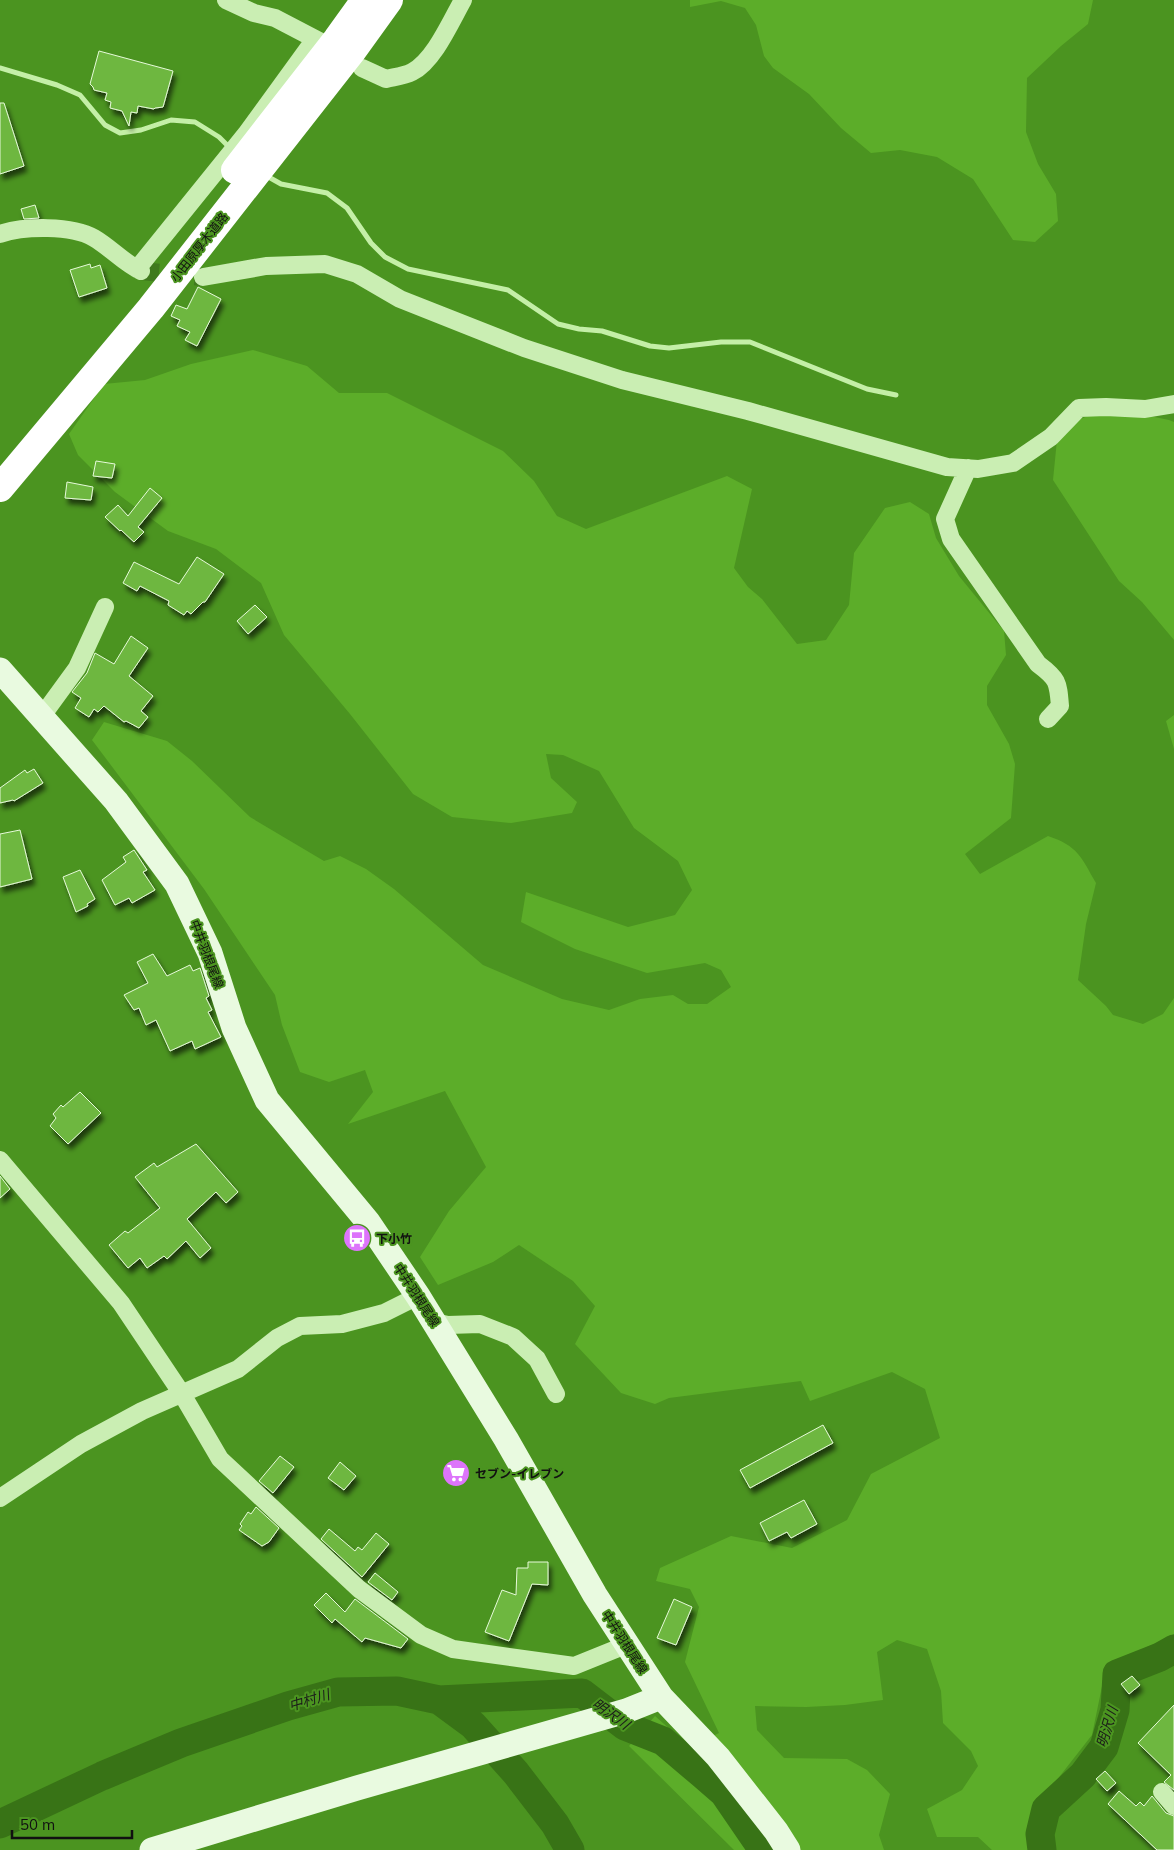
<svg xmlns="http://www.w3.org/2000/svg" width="1174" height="1850" font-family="Mulish,'Noto Sans JP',sans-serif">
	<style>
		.green { fill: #5cad29 }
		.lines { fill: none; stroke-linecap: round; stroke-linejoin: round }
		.stream { stroke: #c4efa7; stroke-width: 5 }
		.river { stroke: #387316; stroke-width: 29 }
		.building { fill: #6eb741; stroke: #e6fad9; filter: url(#shadow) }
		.street-tunnel { stroke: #3f7a1d; stroke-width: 18; stroke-dasharray: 18 9; stroke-linecap: butt }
		.street { stroke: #caeeb3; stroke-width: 18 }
		.secondary { stroke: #e9fae0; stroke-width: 25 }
		.highway { stroke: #fff; stroke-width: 28 }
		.labels { text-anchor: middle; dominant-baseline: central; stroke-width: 4; stroke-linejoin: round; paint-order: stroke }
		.street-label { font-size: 12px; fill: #111; stroke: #4b9420 }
		.poi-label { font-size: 12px; font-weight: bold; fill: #111; stroke: #4b9420; text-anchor: start }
		.water-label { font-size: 14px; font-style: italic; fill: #1b1c1a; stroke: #4b9420 }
	</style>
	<defs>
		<filter id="shadow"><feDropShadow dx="3" dy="5.5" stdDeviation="2.5" flood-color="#0009"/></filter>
	</defs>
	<rect width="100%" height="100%" fill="#4b9420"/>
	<!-- green -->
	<path class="green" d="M 690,0 L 1093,0 L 1088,24 L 1061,46 L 1027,78 L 1026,132 L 1038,164 L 1056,194 L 1058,221 L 1035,242 L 1013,240 L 973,179 L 937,157 L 900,150 L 871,153 L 841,128 L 809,94 L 773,68 L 764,56 L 756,25 L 745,8 L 721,1 L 690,7 Z
		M 253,350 L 307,366 L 339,393 L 387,393 L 503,451 L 534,481 L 557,516 L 586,529 L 727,476 L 752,489 L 734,568 L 748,587 L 762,599 L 797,644 L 826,640 L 849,605 L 854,553 L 885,508 L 910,502 L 929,514 L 936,538 L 959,576 L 1004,631 L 1006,655 L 987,686 L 987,705 L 1009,744 L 1015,764 L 1011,818 L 965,854 L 980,874 L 1048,836 C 1078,846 1081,857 1096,883 L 1086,924 L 1078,980 L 1106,1006 L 1113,1015 L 1143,1024 L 1163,1014 L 1174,998 L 1174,1634 L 1106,1667 L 1092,1735 L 1038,1804 L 1030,1850 L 992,1850 L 978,1837 L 937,1837 L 927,1809 L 962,1790 L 978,1766 L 971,1751 L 943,1723 L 941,1691 L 927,1649 L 897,1640 L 877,1652 L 883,1700 L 845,1705 L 806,1707 L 755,1706 L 757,1730 L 784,1758 L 847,1759 L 867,1770 L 890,1794 L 879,1835 L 884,1850 L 734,1850 L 629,1746 L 655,1716 L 690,1747 L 719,1733 L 685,1662 L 699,1607 L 690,1589 L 656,1581 L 660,1568 L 731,1536 L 792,1548 L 847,1520 L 871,1474 L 940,1438 L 925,1389 L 892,1372 L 810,1401 L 801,1381 L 669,1398 L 655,1404 L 621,1393 L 575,1344 L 595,1306 L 573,1281 L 519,1245 L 493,1262 L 438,1285 L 420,1257 L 449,1211 L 486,1167 L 445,1091 L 348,1124 L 373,1092 L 365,1070 L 329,1082 L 300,1072 L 282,1025 L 275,995 L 204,889 L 92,740 L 104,722 L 167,741 L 192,761 L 250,817 L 324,861 L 340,856 L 366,869 L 394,889 L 483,965 L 562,999 L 609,1010 L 640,999 L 673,995 L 688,1004 L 707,1004 L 731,987 L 721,970 L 705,963 L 647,973 L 575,949 L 521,922 L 526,892 L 628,927 L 675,915 L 692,890 L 678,861 L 634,828 L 599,771 L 563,755 L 546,754 L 551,778 L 577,802 L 572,813 L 511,823 L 452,817 L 413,794 L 350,714 L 284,635 L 261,583 L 216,549 L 168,531 L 115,492 L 78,455 L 69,434 L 104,384 L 145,380 L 191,364 Z
		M 1106,407 L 1169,420 L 1174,422 L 1174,640 L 1142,602 L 1119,581 L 1053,480 L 1058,430 Z
		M 1174,715 L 1174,749 L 1166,721 Z"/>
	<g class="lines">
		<!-- stream -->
		<path class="stream" d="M 0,68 L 57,85 L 80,95 L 105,125 L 120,133 L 141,130 L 171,120 L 195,122 L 219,137 L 231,149
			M 265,175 L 281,184 L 327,193 L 347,208 L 371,243 L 385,257 L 408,269 L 508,290 L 558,324 L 579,329 L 602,331 L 650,346 L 669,348 L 721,342 L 750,342 L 867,389 L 896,395"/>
		<!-- river -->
		<path class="river" d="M 439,1700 L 582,1693 L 625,1726 L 663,1741 L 702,1774 L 724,1793 L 763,1850
			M 0,1824 L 102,1776 L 181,1743 L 288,1706 L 338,1692 L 397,1691 L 439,1700 L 473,1725 L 516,1773 L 555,1824 L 570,1850
			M 1042,1850 L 1040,1834 L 1046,1809 L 1083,1775 L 1104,1747 L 1115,1710 L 1117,1674 L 1160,1657 L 1174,1649"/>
	</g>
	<!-- building -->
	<path class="building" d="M 99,51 L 173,71 L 163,107 L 155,108 L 154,109 L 138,106 L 137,113 L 131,112 L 129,126 L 122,111 L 110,108 L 111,102 L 105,100 L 107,93 L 94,90 L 93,87 L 90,84 Z
		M 0,103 L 4,103 L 24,166 L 0,174 Z
		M 35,205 L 39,218 L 24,219 L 21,209 Z
		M 90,264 L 91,268 L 100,265 L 107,288 L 79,297 L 70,270 Z
		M 198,287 L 221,299 L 197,346 L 185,340 L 190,332 L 177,326 L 180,320 L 171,316 L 176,305 L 187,309 Z
		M 96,461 L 115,464 L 112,478 L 93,476 Z
		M 67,482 L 93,487 L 91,500 L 65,498 Z
		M 150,488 L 162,498 L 138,527 L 144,532 L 134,542 L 121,530 L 120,531 L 105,517 L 118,505 L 128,516 Z
		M 197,557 L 224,574 L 205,602 L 203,602 L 191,614 L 187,611 L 184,615 L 168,605 L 169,601 L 140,586 L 137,591 L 123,583 L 134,562 L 179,584 Z
		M 255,605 L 267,617 L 248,634 L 237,621 Z
		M 131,636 L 148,648 L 129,676 L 153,696 L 141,711 L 148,717 L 139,728 L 126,721 L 124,722 L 104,706 L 98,712 L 94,709 L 89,717 L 75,708 L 81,698 L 72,692 L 87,673 L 95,653 L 114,664 Z
		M 34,769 L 43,783 L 14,801 L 13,800 L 0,803 L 0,788 L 25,770 L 27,773 Z
		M 20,830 L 32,879 L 0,887 L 0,834 Z
		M 134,850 L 147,870 L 143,872 L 155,890 L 132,903 L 129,898 L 115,905 L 102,880 L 126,862 L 123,857 Z
		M 80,870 L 95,899 L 87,904 L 88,906 L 76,912 L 63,877 Z
		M 153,954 L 167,976 L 190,965 L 193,971 L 200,968 L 209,996 L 206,998 L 212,1010 L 208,1012 L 221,1037 L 195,1049 L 192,1041 L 170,1051 L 156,1020 L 146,1025 L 139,1008 L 134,1010 L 124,995 L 148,983 L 137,962 Z
		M 80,1092 L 101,1113 L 68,1144 L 50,1126 L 56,1118 L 53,1114 L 61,1105 L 63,1107 Z
		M 196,1144 L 238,1192 L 226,1203 L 216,1192 L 187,1219 L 211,1248 L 200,1258 L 186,1241 L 167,1259 L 164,1256 L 147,1268 L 140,1258 L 128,1268 L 109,1245 L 125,1231 L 128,1233 L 160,1208 L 135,1177 L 154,1163 L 157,1167 Z
		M 0,1176 L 10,1189 L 0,1198 Z
		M 823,1425 L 833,1443 L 750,1488 L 740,1470 Z
		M 280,1456 L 294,1467 L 273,1493 L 259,1481 Z
		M 340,1462 L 356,1476 L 344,1490 L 328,1478 Z
		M 804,1500 L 817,1524 L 791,1538 L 787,1532 L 769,1541 L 760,1523 Z
		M 256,1507 L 279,1528 L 269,1542 L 262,1546 L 239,1530 L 242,1526 L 240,1524 L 248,1512 L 251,1514 Z
		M 329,1529 L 355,1551 L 358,1547 L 362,1550 L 376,1533 L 389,1544 L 362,1577 L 321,1539 Z
		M 528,1562 L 548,1562 L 548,1585 L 532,1584 L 509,1641 L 485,1632 L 502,1590 L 516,1595 L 517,1568 L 528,1568 Z
		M 375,1573 L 398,1592 L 392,1600 L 368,1582 Z
		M 326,1593 L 345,1612 L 355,1599 L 408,1639 L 401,1648 L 365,1638 L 362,1642 L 335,1619 L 332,1623 L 314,1605 Z
		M 674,1599 L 692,1607 L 676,1645 L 657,1638 Z
		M 1132,1676 L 1140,1685 L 1129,1694 L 1121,1684 Z
		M 1174,1705 L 1174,1790 L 1164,1782 L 1171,1775 L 1138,1743 Z
		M 1105,1771 L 1116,1783 L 1107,1791 L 1096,1779 Z
		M 1119,1791 L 1136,1806 L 1140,1802 L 1144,1806 L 1152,1796 L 1166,1813 L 1174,1816 L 1174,1850 L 1157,1850 L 1108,1804 Z"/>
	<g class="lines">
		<!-- street-tunnel -->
		<path class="street-tunnel" d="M 141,271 L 203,277"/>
		<!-- street -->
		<path class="street" d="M 226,0 L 254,13 L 275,18 L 321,42
			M 362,68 L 386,79 C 394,77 404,76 412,72 C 434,61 451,21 463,0
			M 0,234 C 24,226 72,225 94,238 C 111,248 124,263 141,271
			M 137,269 L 246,134 L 315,39
			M 203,277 L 266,266 L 325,264 L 357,274 L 400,299 L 524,348 L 622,380 L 748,411 L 947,467 L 978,469 L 1013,463 L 1051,437 L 1079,408 L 1106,407 L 1145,409 L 1174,404
			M 968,468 L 945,519 L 951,539 L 1038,664 C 1058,679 1058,682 1060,706 L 1048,719
			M 42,716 L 77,668 L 105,607
			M 0,1160 L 121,1303 L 182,1394 L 220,1459 L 359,1589 L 421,1635 L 453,1649 L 574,1666 L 626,1645
			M 434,1322 L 448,1325 L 480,1324 L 513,1337 L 537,1359 L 556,1394
			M 0,1498 L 81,1444 L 142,1411 L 238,1369 L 277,1338 L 300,1326 L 342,1324 L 384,1313 L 418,1296
			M 1162,1792 L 1174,1806"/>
		<!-- secondary -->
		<path class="secondary" d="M 0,670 L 116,801 L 177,884 L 210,953 L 234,1028 L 267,1100 L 368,1222 L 418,1296 L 506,1439 L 595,1595 L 661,1697 L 718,1757 L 776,1831 L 788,1850
			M 152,1850 L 357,1788 L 626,1711 L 661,1697"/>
		<!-- highway -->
		<path class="highway" d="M 235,170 L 337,39 L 365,0
			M 0,488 L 151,308 L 353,50 L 389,0"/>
	</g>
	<!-- icons -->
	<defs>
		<g id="bus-disc" transform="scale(1.4375)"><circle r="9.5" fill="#dd74fb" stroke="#4b9420"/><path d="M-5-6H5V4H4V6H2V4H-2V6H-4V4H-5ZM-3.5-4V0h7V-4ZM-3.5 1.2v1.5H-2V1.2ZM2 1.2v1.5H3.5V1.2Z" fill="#fff"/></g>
		<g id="supermarket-disc" transform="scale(1.4375)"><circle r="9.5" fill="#dd74fb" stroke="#4b9420"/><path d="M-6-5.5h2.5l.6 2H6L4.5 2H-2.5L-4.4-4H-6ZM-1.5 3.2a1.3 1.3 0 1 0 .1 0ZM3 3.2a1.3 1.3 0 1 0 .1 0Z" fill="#fff"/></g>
	</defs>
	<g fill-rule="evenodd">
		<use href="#bus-disc" x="357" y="1238"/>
		<use href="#supermarket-disc" x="456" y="1473"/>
	</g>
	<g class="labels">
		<!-- street labels -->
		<g class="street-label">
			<text transform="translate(199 247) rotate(-52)">小田原厚木道路</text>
			<text transform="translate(207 954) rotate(69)">中井羽根尾線</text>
			<text transform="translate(417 1295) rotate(57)">中井羽根尾線</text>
			<text transform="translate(625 1642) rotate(57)">中井羽根尾線</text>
		</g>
		<!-- poi labels -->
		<g class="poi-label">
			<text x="376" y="1238">下小竹</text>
			<text x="475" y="1473">セブン-イレブン</text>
		</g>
		<!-- water labels -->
		<g class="water-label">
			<text transform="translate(309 1700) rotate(-17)">中村川</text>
			<text transform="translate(611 1714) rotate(35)">明沢川</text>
			<text transform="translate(1107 1727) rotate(-73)">明沢川</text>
		</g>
	</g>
	<!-- scale -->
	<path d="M12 1830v8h120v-8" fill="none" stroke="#111111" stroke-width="2.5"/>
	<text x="20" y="1830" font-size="15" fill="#111111" stroke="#4b9420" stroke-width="4" paint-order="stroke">50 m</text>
</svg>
